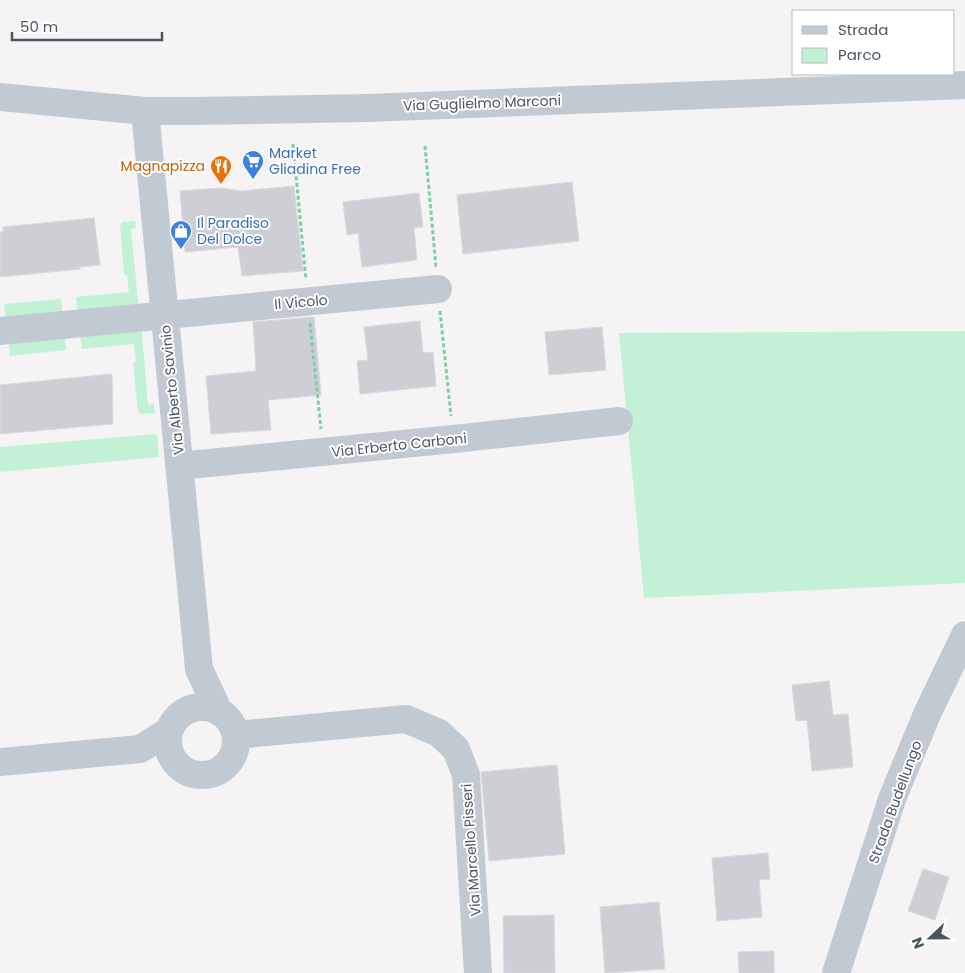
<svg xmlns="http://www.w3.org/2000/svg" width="965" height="973" font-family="Poppins,sans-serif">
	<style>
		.green { fill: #c3f1d5 }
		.building { fill: #cdcfd5; stroke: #d7d9de }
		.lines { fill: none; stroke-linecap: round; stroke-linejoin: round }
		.path { stroke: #7ad0a6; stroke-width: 3; stroke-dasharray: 4 2.5; stroke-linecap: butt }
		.minor { stroke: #c1cad2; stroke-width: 28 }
		.labels { text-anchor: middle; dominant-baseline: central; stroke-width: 4; stroke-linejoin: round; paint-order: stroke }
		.street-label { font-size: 14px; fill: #4a5661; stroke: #fff }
		.shop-label { font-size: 14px; fill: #366cbe; stroke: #fff; text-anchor: start }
		.food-label { font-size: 14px; fill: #c56008; stroke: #fff; text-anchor: end }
	</style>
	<rect width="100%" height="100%" fill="#f5f3f3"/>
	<!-- green -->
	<path class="green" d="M 135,221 L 136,228 L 131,229 L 139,311 L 78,317 L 76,297 L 129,292 L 127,275 L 124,274 L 120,225 L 122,222 Z
		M 61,299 L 63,318 L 6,323 L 4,304 Z
		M 141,323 L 148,405 L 154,404 L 155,413 L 140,414 L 138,412 L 133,362 L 136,361 L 134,344 L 82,349 L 79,329 Z
		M 64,331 L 66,350 L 10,356 L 8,336 Z
		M 965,331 L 965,583 L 644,598 L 619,333 Z
		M 157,434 L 159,457 L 0,472 L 0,447 Z"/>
	<!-- building -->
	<path class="building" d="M 572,182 L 579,241 L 463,254 L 457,195 Z
		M 294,186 L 303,271 L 242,276 L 238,247 L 185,252 L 180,191 L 221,188 L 241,191 Z
		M 419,193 L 423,227 L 414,228 L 417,260 L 362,267 L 358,233 L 347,235 L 343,202 Z
		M 94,218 L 100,265 L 80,267 L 80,269 L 0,277 L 0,232 L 3,232 L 3,227 Z
		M 314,317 L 321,395 L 268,400 L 271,430 L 211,434 L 206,376 L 256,371 L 253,322 Z
		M 420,321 L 423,353 L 433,352 L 436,386 L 360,394 L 357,361 L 368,360 L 364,327 Z
		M 602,327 L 606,370 L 549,375 L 545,332 Z
		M 112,374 L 113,424 L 0,434 L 0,385 Z
		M 829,681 L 833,715 L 848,714 L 853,767 L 812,771 L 807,720 L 796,721 L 792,685 Z
		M 557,765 L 565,854 L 489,861 L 481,772 Z
		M 768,853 L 770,879 L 759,880 L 762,917 L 717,921 L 712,858 Z
		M 923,869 L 949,877 L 935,920 L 908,911 Z
		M 659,902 L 665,969 L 605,973 L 600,907 Z
		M 554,915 L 555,973 L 504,973 L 503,916 Z
		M 774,951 L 774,973 L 739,973 L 738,952 Z"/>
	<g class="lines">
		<!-- path -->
		<path class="path" d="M 293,144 L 306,280
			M 425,146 L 436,267
			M 440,311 L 451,416
			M 310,323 L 321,429"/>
		<!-- minor -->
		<path class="minor" d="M 0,97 L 145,111 L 193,111 L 368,108 L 965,85
			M 145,111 L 199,669 L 219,712
			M 0,331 L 438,289
			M 179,466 L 454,439 L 619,421
			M168 741a34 34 0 1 1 68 0a34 34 0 1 1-68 0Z
			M 236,735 L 406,719 L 439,733 L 456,749 L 466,775 L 478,973
			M 0,762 L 140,749 L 169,731
			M 836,973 L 892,799 L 927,714 L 965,635"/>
	</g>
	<!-- icons -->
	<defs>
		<g id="supermarket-pin" transform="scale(1.125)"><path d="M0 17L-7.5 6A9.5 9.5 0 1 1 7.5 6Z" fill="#3f7fe0" stroke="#fff"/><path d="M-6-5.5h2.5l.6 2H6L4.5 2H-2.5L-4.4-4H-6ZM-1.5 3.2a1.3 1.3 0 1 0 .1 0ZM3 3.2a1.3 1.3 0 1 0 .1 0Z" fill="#fff"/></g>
		<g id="restaurant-pin" transform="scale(1.125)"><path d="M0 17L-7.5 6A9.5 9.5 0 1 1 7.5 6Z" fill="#e8710a" stroke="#fff"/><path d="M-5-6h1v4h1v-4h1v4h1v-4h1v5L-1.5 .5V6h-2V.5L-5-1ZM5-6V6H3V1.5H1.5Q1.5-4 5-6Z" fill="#fff"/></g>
		<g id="shop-pin" transform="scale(1.125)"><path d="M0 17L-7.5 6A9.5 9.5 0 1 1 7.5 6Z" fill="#3f7fe0" stroke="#fff"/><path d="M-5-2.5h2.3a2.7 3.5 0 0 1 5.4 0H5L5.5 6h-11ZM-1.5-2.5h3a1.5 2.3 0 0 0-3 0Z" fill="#fff"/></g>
	</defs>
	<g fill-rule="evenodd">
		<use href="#supermarket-pin" x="253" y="161"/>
		<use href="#restaurant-pin" x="221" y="166"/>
		<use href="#shop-pin" x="181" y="231"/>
	</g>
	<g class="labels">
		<!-- street labels -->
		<g class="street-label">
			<text transform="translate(482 103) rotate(-2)">Via Guglielmo Marconi</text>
			<text transform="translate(301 302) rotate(-5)">Il Vicolo</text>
			<text transform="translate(172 390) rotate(-96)">Via Alberto Savinio</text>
			<text transform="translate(399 445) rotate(-6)">Via Erberto Carboni</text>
			<text transform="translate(895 802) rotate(-70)">Strada Budellungo</text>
			<text transform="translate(471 850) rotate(-94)">Via Marcello Pisseri</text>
		</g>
		<!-- shop labels -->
		<g class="shop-label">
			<text x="269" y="153">Market<tspan x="269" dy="16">Gliadina Free</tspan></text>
			<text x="197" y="223">Il Paradiso<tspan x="197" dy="16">Del Dolce</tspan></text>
		</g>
		<!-- food labels -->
		<g class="food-label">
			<text x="205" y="166">Magnapizza</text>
		</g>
	</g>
	<!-- legend -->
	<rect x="792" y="10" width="162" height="65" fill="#ffffff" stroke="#b7bbc0"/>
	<rect x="802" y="26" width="25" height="8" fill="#c1cad2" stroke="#b7bbc0"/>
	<text x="838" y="35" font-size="15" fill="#4a5661">Strada</text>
	<rect x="802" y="48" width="25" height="15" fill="#c3f1d5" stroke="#b7bbc0"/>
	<text x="838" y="60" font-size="15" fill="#4a5661">Parco</text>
	<!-- north arrow -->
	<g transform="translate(930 938) rotate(248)" stroke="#ffffff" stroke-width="4" paint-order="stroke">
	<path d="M0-4L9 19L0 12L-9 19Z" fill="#4a5661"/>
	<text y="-8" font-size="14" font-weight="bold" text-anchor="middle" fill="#4a5661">N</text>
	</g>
	<!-- scale -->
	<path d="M12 32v8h150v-8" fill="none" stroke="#4a5661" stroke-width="2.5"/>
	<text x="20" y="32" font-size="15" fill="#4a5661" stroke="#ffffff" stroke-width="4" paint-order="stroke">50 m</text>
</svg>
